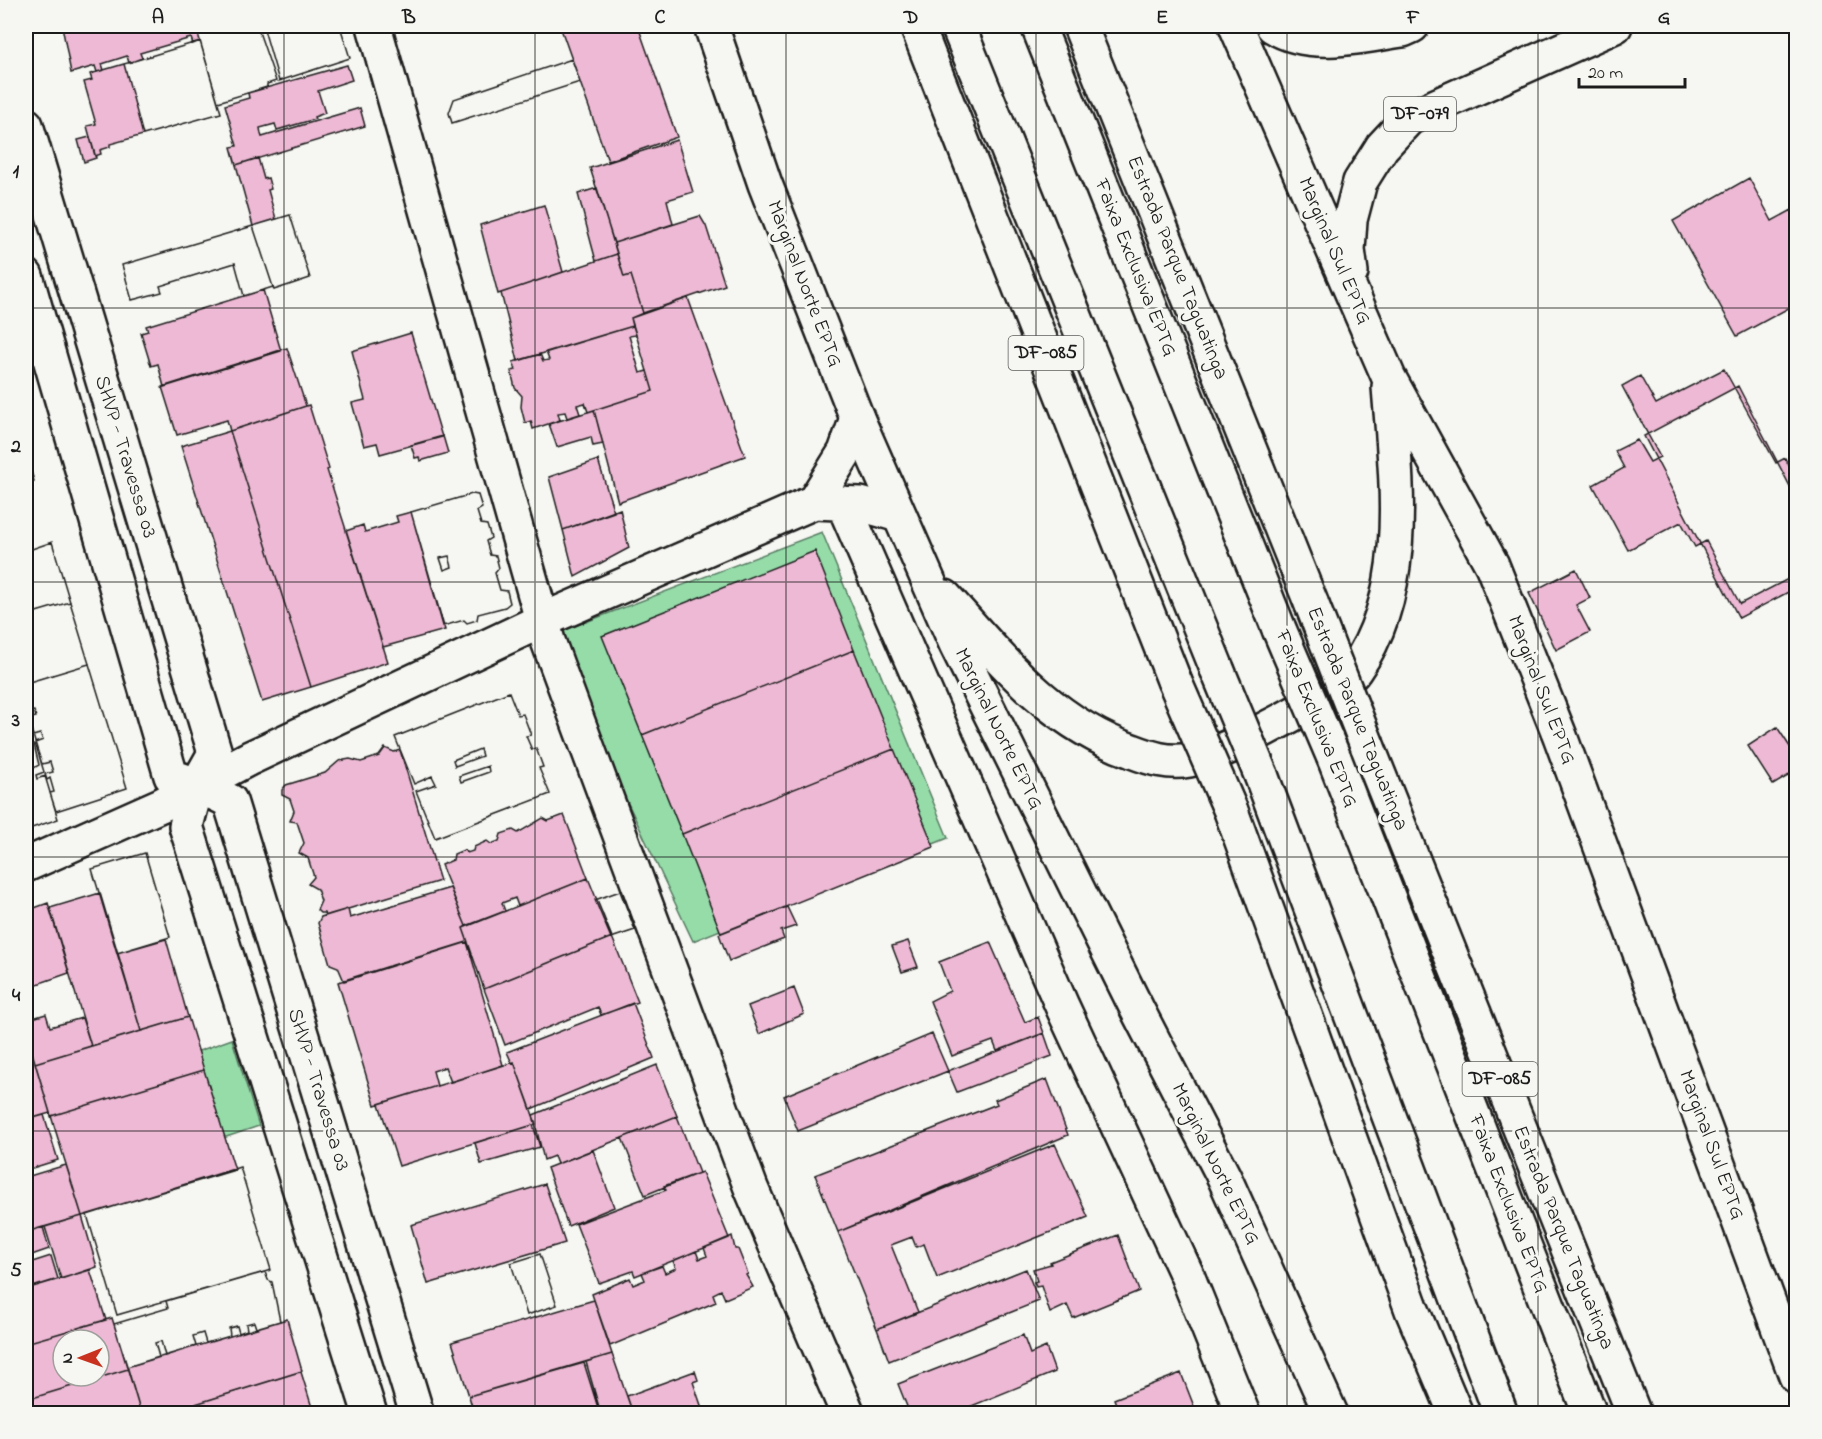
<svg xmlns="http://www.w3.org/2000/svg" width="1822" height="1439" font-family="'Indie Flower',sans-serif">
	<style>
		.green { fill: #95dca9; stroke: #587c62; stroke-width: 1.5 }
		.building { fill: #edb9d4; stroke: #1c1c1c; stroke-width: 1.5; fill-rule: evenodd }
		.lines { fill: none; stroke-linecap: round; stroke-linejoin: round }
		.minor-casing { stroke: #1c1c1c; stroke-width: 38 }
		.major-casing { stroke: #1c1c1c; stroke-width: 38 }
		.highway-casing { stroke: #1c1c1c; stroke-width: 38 }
		.minor { stroke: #f6f6f2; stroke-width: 33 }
		.major { stroke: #f6f6f2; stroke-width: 33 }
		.highway { stroke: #f6f6f2; stroke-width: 33 }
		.minor-bridge-casing { stroke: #1c1c1c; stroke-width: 38; stroke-linecap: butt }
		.highway-bridge-casing { stroke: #1c1c1c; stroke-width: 38; stroke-linecap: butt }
		.minor-bridge { stroke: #f6f6f2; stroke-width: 33 }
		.highway-bridge { stroke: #f6f6f2; stroke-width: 33 }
		.grid { fill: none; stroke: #1c1c1c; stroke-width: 1.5; stroke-opacity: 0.55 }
		.labels { text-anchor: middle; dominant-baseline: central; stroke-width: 6; stroke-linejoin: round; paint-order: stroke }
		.shield { fill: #f6f6f2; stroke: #5d5d5c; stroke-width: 1.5 }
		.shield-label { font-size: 20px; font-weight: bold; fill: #1c1c1c }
		.street-label { font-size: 21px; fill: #1c1c1c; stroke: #f6f6f2 }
		.neatline { fill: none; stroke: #1c1c1c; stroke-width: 2 }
		.grid-label { font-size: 20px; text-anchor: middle; font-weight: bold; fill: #1c1c1c }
	</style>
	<rect width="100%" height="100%" fill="#f6f6f2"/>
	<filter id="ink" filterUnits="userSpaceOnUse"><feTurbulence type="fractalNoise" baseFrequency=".0167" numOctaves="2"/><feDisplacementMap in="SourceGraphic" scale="12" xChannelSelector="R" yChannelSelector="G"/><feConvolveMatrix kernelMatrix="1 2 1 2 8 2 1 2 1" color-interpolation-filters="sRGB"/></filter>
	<g filter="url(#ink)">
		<!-- green -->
		<path class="green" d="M 822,532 L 948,838 L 693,941 L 549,636 Z
			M 232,1039 L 259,1126 L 84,1185 L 60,1101 Z"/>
		<!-- building -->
		<path class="building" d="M 62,26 L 196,26 L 200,41 L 193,44 L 191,38 L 140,53 L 142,58 L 129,63 L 127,56 L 102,64 L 104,70 L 97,72 L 95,66 L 71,73 Z
			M 203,26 L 257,26 L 276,81 L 267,84 L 267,87 L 218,102 L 196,27 Z
			M 203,26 L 257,26 L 276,81 L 267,84 L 267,87 L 218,102 L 196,27 Z
			M 263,26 L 340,26 L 350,58 L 279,81 Z
			M 263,26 L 340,26 L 350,58 L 279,81 Z
			M 560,26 L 638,26 L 677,137 L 608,161 Z
			M 200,41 L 221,113 L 143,135 L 124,64 Z
			M 200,41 L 221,113 L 143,135 L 124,64 Z
			M 572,59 L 580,82 L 452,123 L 449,113 L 454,99 Z
			M 572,59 L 580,82 L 452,123 L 449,113 L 454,99 Z
			M 124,64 L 143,135 L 110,144 L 110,147 L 100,150 L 101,154 L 95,156 L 87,126 L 96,124 L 84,82 L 92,80 L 90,74 Z
			M 347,65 L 352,80 L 318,91 L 325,113 L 314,117 L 315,119 L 277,130 L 275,124 L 260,128 L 261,134 L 262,137 L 360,108 L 365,126 L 236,165 L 231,147 L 237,146 L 225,105 L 249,98 L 248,93 Z
			M 90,137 L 96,158 L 84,162 L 78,140 Z
			M 677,140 L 693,192 L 667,200 L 673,224 L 614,243 L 590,168 Z
			M 258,158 L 264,179 L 268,178 L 271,189 L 268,190 L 276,219 L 253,226 L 236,165 Z
			M 1749,178 L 1772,221 L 1792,210 L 1796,217 L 1796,304 L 1737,336 L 1673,221 Z
			M 597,188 L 617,254 L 596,261 L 578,194 Z
			M 544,205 L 563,272 L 498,294 L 480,225 Z
			M 290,215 L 310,278 L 274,290 L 253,226 Z
			M 290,215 L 310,278 L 274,290 L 253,226 Z
			M 700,216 L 706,226 L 725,285 L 643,313 L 631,275 L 624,277 L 614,243 Z
			M 253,226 L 273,287 L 244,296 L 235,263 L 160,286 L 162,292 L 132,300 L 122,265 Z
			M 253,226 L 273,287 L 244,296 L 235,263 L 160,286 L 162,292 L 132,300 L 122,265 Z
			M 617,254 L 624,277 L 631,275 L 643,313 L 631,318 L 633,326 L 518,361 L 501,293 Z
			M 263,290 L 281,351 L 164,387 L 158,364 L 151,366 L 141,333 L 148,331 L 146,326 Z
			M 688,298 L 745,456 L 618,502 L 594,410 L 653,391 L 631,318 Z
			M 633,326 L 636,335 L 629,336 L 640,373 L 647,371 L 653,391 L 588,412 L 585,403 L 577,405 L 580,414 L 567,418 L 565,412 L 558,413 L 560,420 L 533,429 L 531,421 L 525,423 L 521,407 L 522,396 L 515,388 L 511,371 L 516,370 L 513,362 L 540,354 L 543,361 L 549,360 L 546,352 Z
			M 411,333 L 442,437 L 380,454 L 377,443 L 364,446 L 352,403 L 365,400 L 352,351 Z
			M 287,348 L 306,406 L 230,431 L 227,420 L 177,435 L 162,387 Z
			M 1724,369 L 1776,463 L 1785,458 L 1796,479 L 1796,575 L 1740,604 L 1706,541 L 1695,547 L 1681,522 L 1628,550 L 1593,485 L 1624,468 L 1615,451 L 1637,440 L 1650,462 L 1660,457 L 1622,386 L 1640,376 L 1656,404 Z
			M 1738,386 L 1796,498 L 1796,588 L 1739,618 L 1644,436 Z
			M 309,405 L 329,469 L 327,470 L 388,662 L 311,687 L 230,431 Z
			M 594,410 L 603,444 L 593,446 L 591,437 L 557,447 L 549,424 Z
			M 230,431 L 311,687 L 262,702 L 181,446 Z
			M 443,436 L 448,453 L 420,461 L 419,457 L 415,458 L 411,445 Z
			M 26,454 L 34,481 L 26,484 Z
			M 598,460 L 614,512 L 563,530 L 549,477 Z
			M 472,494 L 478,495 L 482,508 L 477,511 L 481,524 L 487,525 L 491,538 L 486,541 L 490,555 L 496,556 L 499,568 L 495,573 L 500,590 L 507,591 L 510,603 L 505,607 L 478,614 L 477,620 L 467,623 L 464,620 L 443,626 L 411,512 ZM 449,556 L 452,567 L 444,570 L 440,558 Z
			M 472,494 L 478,495 L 482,508 L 477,511 L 481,524 L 487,525 L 491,538 L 486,541 L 490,555 L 496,556 L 499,568 L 495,573 L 500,590 L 507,591 L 510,603 L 505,607 L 478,614 L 477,620 L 467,623 L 464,620 L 443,626 L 411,512 ZM 449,556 L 452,567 L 444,570 L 440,558 Z
			M 620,509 L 629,548 L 575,577 L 563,530 Z
			M 411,512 L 445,630 L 383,647 L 346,531 L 363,525 L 365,532 L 398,522 L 396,516 Z
			M 52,542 L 70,602 L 26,615 L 26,551 Z
			M 52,542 L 70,602 L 26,615 L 26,551 Z
			M 815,551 L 854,650 L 642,735 L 602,636 Z
			M 1576,569 L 1590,598 L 1576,605 L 1590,632 L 1556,650 L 1529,593 Z
			M 70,602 L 89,664 L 26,683 L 26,615 Z
			M 70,602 L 89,664 L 26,683 L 26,615 Z
			M 854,650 L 894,749 L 682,834 L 642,735 Z
			M 89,664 L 127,788 L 56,811 L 50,793 L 54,792 L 50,778 L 47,780 L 45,774 L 53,772 L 50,762 L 42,764 L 35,743 L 43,740 L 40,734 L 33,736 L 28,719 L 36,717 L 34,711 L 26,712 L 26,683 Z
			M 89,664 L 127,788 L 56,811 L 50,793 L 54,792 L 50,778 L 47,780 L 45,774 L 53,772 L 50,762 L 42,764 L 35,743 L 43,740 L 40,734 L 33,736 L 28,719 L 36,717 L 34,711 L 26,712 L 26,683 Z
			M 509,692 L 518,715 L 523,714 L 531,735 L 526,736 L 532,750 L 536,748 L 543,767 L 539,768 L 550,794 L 435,838 L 416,791 L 436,784 L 432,776 L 414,784 L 395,737 ZM 480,749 L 482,756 L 455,766 L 453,760 ZM 488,766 L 489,772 L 461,782 L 459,776 Z
			M 509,692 L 518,715 L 523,714 L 531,735 L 526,736 L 532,750 L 536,748 L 543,767 L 539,768 L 550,794 L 435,838 L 416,791 L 436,784 L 432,776 L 414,784 L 395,737 ZM 480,749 L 482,756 L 455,766 L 453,760 ZM 488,766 L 489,772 L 461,782 L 459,776 Z
			M 26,712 L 44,772 L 36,775 L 37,779 L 45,776 L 58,819 L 26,830 ZM 34,745 L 39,765 L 34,768 L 27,747 Z
			M 26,712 L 44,772 L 36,775 L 37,779 L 45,776 L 58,819 L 26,830 ZM 34,745 L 39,765 L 34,768 L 27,747 Z
			M 1777,727 L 1796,756 L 1796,771 L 1773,785 L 1748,746 Z
			M 385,748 L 394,752 L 400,750 L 440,881 L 325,916 L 324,913 L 320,913 L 317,910 L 321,901 L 317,889 L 308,884 L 314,877 L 308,858 L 299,853 L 304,843 L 297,822 L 290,821 L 294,811 L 290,799 L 282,795 L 282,790 L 286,785 L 325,773 L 339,761 L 350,759 L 361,762 L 379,756 Z
			M 894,749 L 934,847 L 721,933 L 682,834 Z
			M 564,815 L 588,878 L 518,906 L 515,898 L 502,903 L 505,911 L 466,926 L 441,865 L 453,860 L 454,854 L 464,850 L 467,853 L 473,851 L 474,847 L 487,841 L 491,844 L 499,841 L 501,834 L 513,830 L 518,833 L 543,818 L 548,821 Z
			M 145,853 L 170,937 L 117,953 L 92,869 Z
			M 145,853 L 170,937 L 117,953 L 92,869 Z
			M 588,878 L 612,937 L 484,989 L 463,928 Z
			M 450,888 L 466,926 L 463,928 L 468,942 L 344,981 L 338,967 L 330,964 L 318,923 L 321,917 L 348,909 L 350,918 Z
			M 620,891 L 635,930 L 611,938 L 595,900 Z
			M 620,891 L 635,930 L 611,938 L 595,900 Z
			M 100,893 L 141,1031 L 91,1046 L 50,908 Z
			M 48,903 L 69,973 L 26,988 L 26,911 Z
			M 787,907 L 796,926 L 781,931 L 784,939 L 729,961 L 719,934 Z
			M 612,937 L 638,1002 L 601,1015 L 598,1007 L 505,1045 L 484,989 Z
			M 166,939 L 188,1017 L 141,1031 L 117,953 Z
			M 908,941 L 918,967 L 902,972 L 892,946 Z
			M 467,942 L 503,1065 L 451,1082 L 445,1067 L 433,1071 L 437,1086 L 375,1105 L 338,982 Z
			M 990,942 L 1025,1022 L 1038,1017 L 1044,1033 L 997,1051 L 993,1041 L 952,1056 L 930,1001 L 950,991 L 939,962 Z
			M 794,988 L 804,1014 L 759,1034 L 748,1006 Z
			M 633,1003 L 654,1058 L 531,1109 L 514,1062 L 512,1063 L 507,1052 Z
			M 46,1014 L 50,1027 L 82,1018 L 91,1046 L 35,1063 L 26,1032 L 26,1020 Z
			M 188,1017 L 204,1070 L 51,1116 L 35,1063 Z
			M 26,1032 L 50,1113 L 26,1120 Z
			M 1044,1033 L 1052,1056 L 957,1092 L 948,1071 Z
			M 932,1034 L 948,1071 L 798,1131 L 784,1096 Z
			M 514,1062 L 536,1124 L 399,1166 L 379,1104 Z
			M 657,1065 L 677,1116 L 557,1164 L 554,1156 L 544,1160 L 533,1115 Z
			M 204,1070 L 235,1170 L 82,1216 L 51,1116 Z
			M 1047,1079 L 1068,1135 L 838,1232 L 815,1175 L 997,1104 L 995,1100 Z
			M 44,1115 L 58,1160 L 26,1170 L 26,1120 Z
			M 677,1116 L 699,1173 L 645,1195 L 622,1138 Z
			M 533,1125 L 540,1147 L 481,1164 L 475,1143 Z
			M 1055,1144 L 1088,1217 L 937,1278 L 924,1244 L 916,1247 L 912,1237 L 891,1245 L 918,1312 L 877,1329 L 838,1232 Z
			M 593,1150 L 614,1207 L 568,1226 L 547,1168 Z
			M 66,1165 L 82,1216 L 26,1232 L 26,1177 Z
			M 240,1167 L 271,1270 L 117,1315 L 87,1215 Z
			M 240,1167 L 271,1270 L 117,1315 L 87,1215 Z
			M 702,1172 L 729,1238 L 635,1276 L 633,1271 L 599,1283 L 576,1224 L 666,1190 L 664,1186 Z
			M 545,1184 L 565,1243 L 428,1284 L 411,1225 Z
			M 82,1216 L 97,1267 L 61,1279 L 45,1227 Z
			M 43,1227 L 49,1249 L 26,1257 L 26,1232 Z
			M 1118,1235 L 1139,1291 L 1073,1318 L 1067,1305 L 1050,1313 L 1041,1286 L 1036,1287 L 1034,1282 L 1037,1281 L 1033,1269 L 1051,1264 L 1050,1262 Z
			M 732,1236 L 735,1249 L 738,1249 L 748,1274 L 746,1275 L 753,1287 L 725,1299 L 721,1290 L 713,1294 L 716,1302 L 610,1346 L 592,1294 L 630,1278 L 633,1285 L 645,1280 L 642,1273 L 662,1266 L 665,1273 L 676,1268 L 673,1261 L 696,1251 L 699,1259 L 707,1256 L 704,1248 Z
			M 540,1254 L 557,1305 L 527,1315 L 511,1263 Z
			M 540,1254 L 557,1305 L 527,1315 L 511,1263 Z
			M 51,1256 L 58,1279 L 26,1289 L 26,1264 Z
			M 1026,1269 L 1039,1301 L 889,1361 L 877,1329 Z
			M 90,1270 L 106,1320 L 26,1343 L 26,1289 Z
			M 265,1272 L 268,1280 L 272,1282 L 280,1321 L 256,1328 L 254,1322 L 246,1324 L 247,1330 L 239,1333 L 237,1326 L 229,1328 L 230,1336 L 206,1343 L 203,1333 L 193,1336 L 196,1346 L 165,1356 L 161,1341 L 155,1343 L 159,1357 L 127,1367 L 114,1324 L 168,1308 L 166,1301 Z
			M 265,1272 L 268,1280 L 272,1282 L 280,1321 L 256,1328 L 254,1322 L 246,1324 L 247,1330 L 239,1333 L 237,1326 L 229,1328 L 230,1336 L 206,1343 L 203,1333 L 193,1336 L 196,1346 L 165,1356 L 161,1341 L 155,1343 L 159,1357 L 127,1367 L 114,1324 L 168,1308 L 166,1301 Z
			M 594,1300 L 612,1354 L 469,1396 L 452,1342 Z
			M 112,1318 L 128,1369 L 26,1400 L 26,1343 ZM 63,1340 L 99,1340 L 99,1376 L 63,1376 Z
			M 287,1319 L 302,1371 L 163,1414 L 141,1414 L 127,1367 Z
			M 1023,1335 L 1030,1354 L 1046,1347 L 1055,1372 L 952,1414 L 910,1414 L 898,1384 Z
			M 612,1354 L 631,1408 L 601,1414 L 586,1362 Z
			M 584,1363 L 599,1411 L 474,1414 L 469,1396 Z
			M 128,1369 L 141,1414 L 26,1414 L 26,1400 Z
			M 695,1371 L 698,1380 L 693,1382 L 704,1414 L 633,1414 L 627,1396 Z
			M 301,1372 L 314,1414 L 163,1414 L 296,1373 Z
			M 1181,1373 L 1197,1414 L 1120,1414 L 1114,1399 Z"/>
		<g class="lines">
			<!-- minor casing -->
			<g class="minor-casing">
				<path id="minor" d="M 374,26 L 548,641 L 751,1188 L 848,1414
					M 958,26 L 1217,669
					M 1038,26 L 1279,629
					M 26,125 L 215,753 L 197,785 L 230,801 L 417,1414
					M 26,276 L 171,776 L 197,785 L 186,826 L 370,1414
					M 814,502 L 845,452 L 857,418
					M 843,503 L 1062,1006 L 1187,1275 L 1243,1414
					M 1334,758 L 1590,1414
					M 1261,775 L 1501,1414
					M 26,865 L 161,805 L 250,758 L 541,621 L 814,502 L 860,504 L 899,515"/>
			</g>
			<!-- major casing -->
			<g class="major-casing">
				<path id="major" d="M 711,26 L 765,184 L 857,418 L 956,644 L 1138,1011 L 1224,1177 L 1331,1414
					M 1236,26 L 1389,378 L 1492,565 L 1560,736 L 1796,1376
					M 1273,26 C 1311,50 1363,35 1403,30 L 1412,26
					M 1351,272 L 1348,250 L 1350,220 L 1360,182 L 1382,147 L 1409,118 L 1615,26
					M 945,597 C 1001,659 1051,723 1132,751 C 1150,758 1169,764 1189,760 C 1216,755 1245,740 1269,727 C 1290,716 1342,689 1355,670 C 1412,589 1396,479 1389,387"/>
			</g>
			<!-- highway casing -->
			<g class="highway-casing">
				<path id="highway" d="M 917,26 L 1174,680
					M 1080,26 L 1312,605
					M 1367,745 L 1634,1414
					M 1231,811 L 1412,1310 L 1456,1414"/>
			</g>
			<!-- minor -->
			<use href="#minor" class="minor"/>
			<!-- major -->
			<use href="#major" class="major"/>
			<!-- highway -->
			<use href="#highway" class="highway"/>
			<!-- minor-bridge casing -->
			<g class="minor-bridge-casing">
				<path id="minor-bridge" d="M 1279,629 L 1334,758
					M 1217,669 L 1261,775"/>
			</g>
			<!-- highway-bridge casing -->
			<g class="highway-bridge-casing">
				<path id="highway-bridge" d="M 1312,605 L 1367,745
					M 1174,680 L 1231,811"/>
			</g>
			<!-- minor-bridge -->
			<use href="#minor-bridge" class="minor-bridge"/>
			<!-- highway-bridge -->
			<use href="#highway-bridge" class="highway-bridge"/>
		</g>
	</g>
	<!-- grid -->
	<path class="grid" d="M 284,26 L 284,1414M 535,26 L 535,1414M 786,26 L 786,1414M 1036,26 L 1036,1414M 1287,26 L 1287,1414M 1538,26 L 1538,1414M 26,308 L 1796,308M 26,582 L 1796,582M 26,857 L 1796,857M 26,1131 L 1796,1131"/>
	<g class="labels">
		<!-- shield labels -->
		<g class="shield">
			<rect x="1384" y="97" width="72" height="34" rx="4.5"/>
			<rect x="1008.5" y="336" width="75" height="34" rx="4.5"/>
			<rect x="1462.5" y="1062" width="75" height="34" rx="4.5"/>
		</g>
		<g class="shield-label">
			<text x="1420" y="114">DF-079</text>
			<text x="1046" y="353">DF-085</text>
			<text x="1500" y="1079">DF-085</text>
		</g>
		<!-- street labels -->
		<g class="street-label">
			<text transform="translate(1334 251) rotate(67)">Marginal Sul EPTG</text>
			<text transform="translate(1135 268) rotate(68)">Faixa Exclusiva EPTG</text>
			<text transform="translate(1177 268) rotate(68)">Estrada Parque Taguatinga</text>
			<text transform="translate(804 284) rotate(69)">Marginal Norte EPTG</text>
			<text transform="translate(125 457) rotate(73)">SHVP - Travessa 03</text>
			<text transform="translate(1541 690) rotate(69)">Marginal Sul EPTG</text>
			<text transform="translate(1316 719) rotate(68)">Faixa Exclusiva EPTG</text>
			<text transform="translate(1357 719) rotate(68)">Estrada Parque Taguatinga</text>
			<text transform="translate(998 729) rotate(64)">Marginal Norte EPTG</text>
			<text transform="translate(318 1090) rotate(73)">SHVP - Travessa 03</text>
			<text transform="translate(1711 1145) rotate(70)">Marginal Sul EPTG</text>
			<text transform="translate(1215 1164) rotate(64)">Marginal Norte EPTG</text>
			<text transform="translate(1508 1204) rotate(69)">Faixa Exclusiva EPTG</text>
			<text transform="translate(1563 1238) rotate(68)">Estrada Parque Taguatinga</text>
		</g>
	</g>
	<!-- margin -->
	<rect width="1822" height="1439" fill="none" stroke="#f6f6f2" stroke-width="66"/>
	<!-- north arrow -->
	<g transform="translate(81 1358) rotate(269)"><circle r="28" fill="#f6f6f2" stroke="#9f9f9c" stroke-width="1.5"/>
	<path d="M0-4.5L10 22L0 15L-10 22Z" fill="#c8321e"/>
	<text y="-9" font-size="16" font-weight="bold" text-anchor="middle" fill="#1c1c1c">N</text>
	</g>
	<!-- scale -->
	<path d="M1579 78v9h106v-9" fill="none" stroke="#1c1c1c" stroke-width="3"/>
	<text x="1588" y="78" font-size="18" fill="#1c1c1c" stroke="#f6f6f2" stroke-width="4.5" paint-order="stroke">20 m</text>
	<rect x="33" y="33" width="1756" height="1373" class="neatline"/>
	<g class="grid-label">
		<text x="158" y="23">A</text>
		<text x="409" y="23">B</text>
		<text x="660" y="23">C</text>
		<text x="911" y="23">D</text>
		<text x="1162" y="23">E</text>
		<text x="1413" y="23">F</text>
		<text x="1664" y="23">G</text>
		<text x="16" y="177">1</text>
		<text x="16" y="452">2</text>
		<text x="16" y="726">3</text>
		<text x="16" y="1001">4</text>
		<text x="16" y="1276">5</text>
	</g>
</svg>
